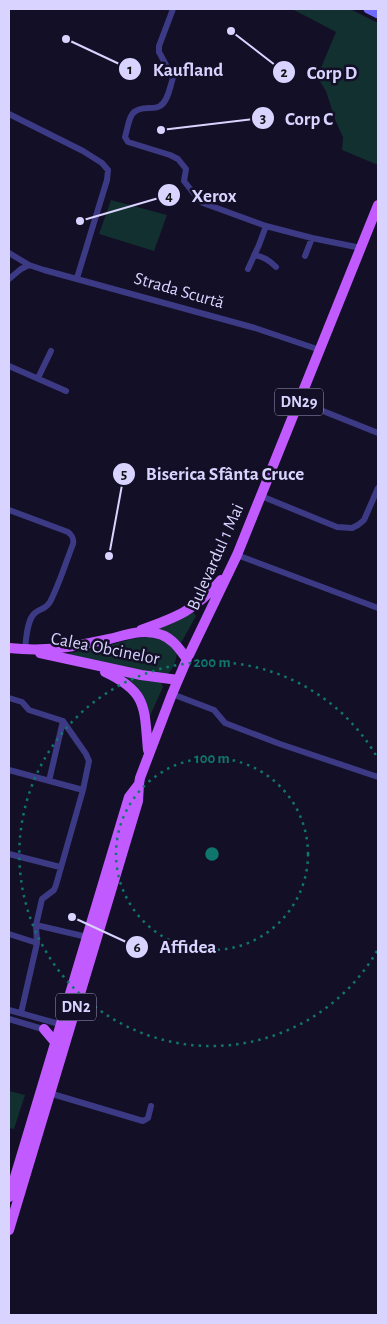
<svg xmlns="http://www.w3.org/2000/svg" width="387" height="1324" font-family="'Alegreya Sans',sans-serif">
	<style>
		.green { fill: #12302f }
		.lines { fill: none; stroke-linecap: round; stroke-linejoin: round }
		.street { stroke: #3d3a85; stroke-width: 6 }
		.secondary { stroke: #6f6bff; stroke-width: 9 }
		.primary { stroke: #c25bff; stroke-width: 10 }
		.ring { fill: none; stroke: #0f766e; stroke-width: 2.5; stroke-dasharray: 2.5 5 }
		.labels { text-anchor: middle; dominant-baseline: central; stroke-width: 5; stroke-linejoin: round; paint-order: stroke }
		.shield { fill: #130f26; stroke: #9e99be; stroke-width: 1 }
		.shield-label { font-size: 16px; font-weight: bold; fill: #d9d4ff }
		.street-label { font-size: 18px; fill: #d9d4ff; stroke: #130f26 }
		.centre { fill: #0f766e; stroke: #130f26; stroke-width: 2.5 }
		.ring-label { font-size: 15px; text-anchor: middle; font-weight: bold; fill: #0f766e; stroke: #130f26; stroke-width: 5; stroke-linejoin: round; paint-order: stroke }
		.leader { fill: none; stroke: #d9d4ff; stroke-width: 2 }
		.callout-dot { fill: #d9d4ff; stroke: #130f26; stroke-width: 2 }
		.mark-label { font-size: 15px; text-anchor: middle; font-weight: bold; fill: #111 }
		.callout-label { font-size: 19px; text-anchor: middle; font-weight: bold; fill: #d9d4ff; stroke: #130f26; stroke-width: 5; stroke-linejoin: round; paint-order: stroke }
	</style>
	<rect width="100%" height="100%" fill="#130f26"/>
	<!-- green -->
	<path class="green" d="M 292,9 L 350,9 L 378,23 L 378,165 L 342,150 L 343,137 L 336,122 L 326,91 L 317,77 L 336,32 Z
		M 111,200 L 167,215 L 154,251 L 99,234 Z
		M 193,612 L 196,616 L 181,643 L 179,643 L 158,629 Z
		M 155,636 L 165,639 L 177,653 C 176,662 173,670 166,675 L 59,655 L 98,648 L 132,639 Z
		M 111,672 L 161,682 L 163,687 L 149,718 L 147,709 Z
		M 9,1091 L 25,1095 L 14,1129 L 9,1128 Z"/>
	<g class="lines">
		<!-- street -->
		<path class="street" d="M 173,9 L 159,46 L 159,52 L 173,78 C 170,86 168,102 160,106 C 157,108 152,108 149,108 C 128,108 130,120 125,137 L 128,142 L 170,155 L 178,159 L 186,169 L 184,181 L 199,200 L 203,203 L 266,226 L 312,238 L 361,248
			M 9,114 L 83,151 L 102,163 L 108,170 L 107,180 L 77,278
			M 9,253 L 29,265 L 44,270 L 255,328 L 320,350
			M 254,255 C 264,257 269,260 276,267
			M 305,256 L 312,238
			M 248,269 L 259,245 L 266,226
			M 9,279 L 21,269 L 29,265
			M 9,366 L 66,391
			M 38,378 L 51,351
			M 323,411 L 378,433
			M 261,496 L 337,527 L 352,528 L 358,525 L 364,520 L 378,488
			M 9,510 L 68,532 C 73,536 74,539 73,544 C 66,562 59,585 50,602 C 45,610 41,608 35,613 C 27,619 26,640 25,649
			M 237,555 L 378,608
			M 172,694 L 214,710 L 225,723 L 280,744 L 378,777
			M 9,698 L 22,702 L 29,710 L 63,721 L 86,754 L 89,761 L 83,790 L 56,885 L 54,890 L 42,899 L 36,925 L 37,943 L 21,1013
			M 9,770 L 83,790
			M 49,781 L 63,721
			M 9,854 L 60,867
			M 36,925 L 87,937
			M 9,934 L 37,943
			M 9,1010 L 63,1025
			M 9,1019 L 46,1030
			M 49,1093 L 143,1121 L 148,1118 L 151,1106"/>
		<!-- secondary -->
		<path class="secondary" d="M 368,9 L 378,14"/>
		<!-- primary -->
		<path class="primary" d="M 141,630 C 178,617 195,610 221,580
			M 9,648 C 28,650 48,650 67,647 C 81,645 95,642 109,639 C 126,635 145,628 162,635 C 173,639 180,650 187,659
			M 40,653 L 141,675 L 178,680
			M 105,672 C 148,692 144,708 148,750
			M 44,1029 L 55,1042
			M 9,1197 L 129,797 L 139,784
			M 9,1230 L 138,801 L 139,784 L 140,778 L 172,694 L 187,659 L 237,555 L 378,205"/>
	</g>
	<!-- distance rings -->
	<g class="ring">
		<circle cx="212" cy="854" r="96"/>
		<path d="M377 951A192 192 0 1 1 377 757"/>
	</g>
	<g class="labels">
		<!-- shield labels -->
		<g class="shield">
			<rect x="275" y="388.5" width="48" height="27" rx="4"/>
			<rect x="56" y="993.5" width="40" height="27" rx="4"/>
		</g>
		<g class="shield-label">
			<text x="299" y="402">DN29</text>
			<text x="76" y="1007">DN2</text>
		</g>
		<!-- street labels -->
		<g class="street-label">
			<text transform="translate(179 291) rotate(16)">Strada Scurtă</text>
			<text transform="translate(216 557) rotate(-66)">Bulevardul 1 Mai</text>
			<text transform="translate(105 649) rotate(11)">Calea Obcinelor</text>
		</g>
	</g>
	<circle cx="212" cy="854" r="8" class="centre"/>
	<g class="ring-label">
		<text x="212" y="667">200 m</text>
		<text x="212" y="763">100 m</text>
	</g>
	<!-- callouts -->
	<path class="leader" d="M66 39L130 69M231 31L284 72M161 130L263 118M80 221L169 195M109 556L124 474M72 917L137 947"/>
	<g class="callout-dot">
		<circle cx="66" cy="39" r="5"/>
		<circle cx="231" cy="31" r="5"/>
		<circle cx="161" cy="130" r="5"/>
		<circle cx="80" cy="221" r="5"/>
		<circle cx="109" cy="556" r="5"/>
		<circle cx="72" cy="917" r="5"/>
		<circle cx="130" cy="69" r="12"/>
		<circle cx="284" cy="72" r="12"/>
		<circle cx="263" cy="118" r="12"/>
		<circle cx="169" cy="195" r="12"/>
		<circle cx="124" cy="474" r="12"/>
		<circle cx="137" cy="947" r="12"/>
	</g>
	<g class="mark-label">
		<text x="130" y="74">1</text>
		<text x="284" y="77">2</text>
		<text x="263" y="123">3</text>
		<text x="169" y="201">4</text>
		<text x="124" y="479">5</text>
		<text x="137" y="952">6</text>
	</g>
	<g class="callout-label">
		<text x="188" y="76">Kaufland</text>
		<text x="332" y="79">Corp D</text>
		<text x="309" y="125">Corp C</text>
		<text x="214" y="202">Xerox</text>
		<text x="225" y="480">Biserica Sfânta Cruce</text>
		<text x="188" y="953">Affidea</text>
	</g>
	<!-- border -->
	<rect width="387" height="1324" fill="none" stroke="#d9d4ff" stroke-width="20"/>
</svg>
